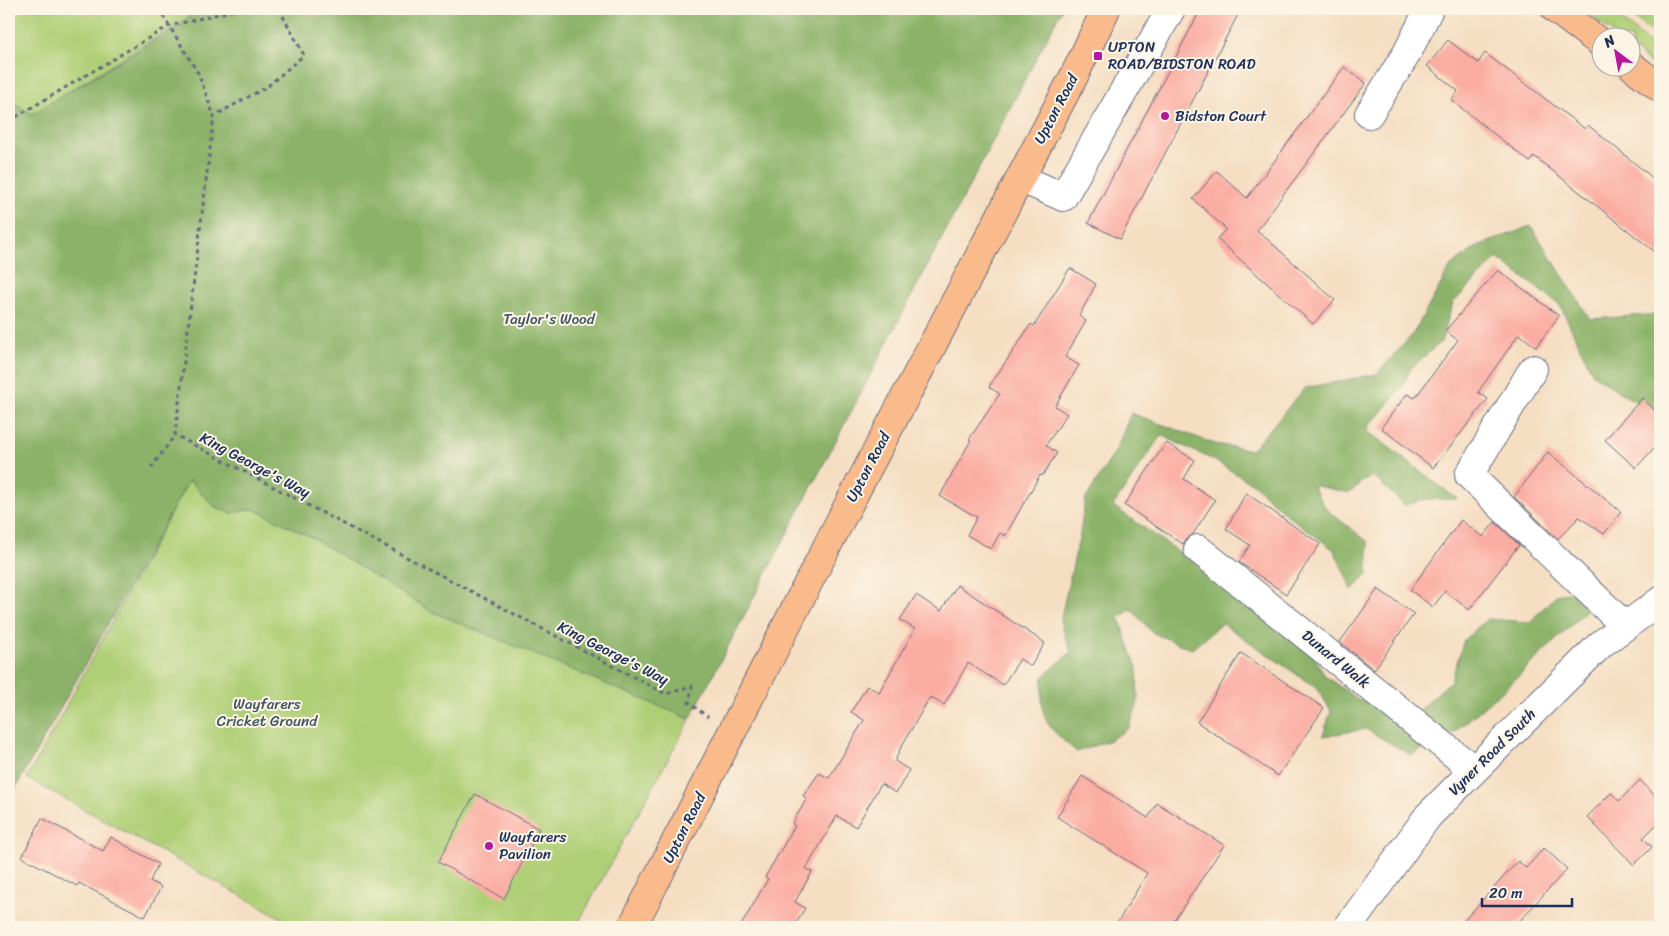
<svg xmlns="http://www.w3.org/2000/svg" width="1669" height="936" font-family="Sriracha,sans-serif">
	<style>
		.green { fill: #afcf76; stroke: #657f6a }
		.forest { fill: #8bb267; stroke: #537062 }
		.building { fill: #fbada3 }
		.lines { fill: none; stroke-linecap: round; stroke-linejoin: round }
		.minor-casing { stroke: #676c81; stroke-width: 30 }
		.major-casing { stroke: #676c81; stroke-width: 30 }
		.path { stroke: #676c81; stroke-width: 3; stroke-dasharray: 4 4; stroke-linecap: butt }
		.minor { stroke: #fff; stroke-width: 28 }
		.major { stroke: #fabb8c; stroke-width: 28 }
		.poi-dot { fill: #b5179e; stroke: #fcf5e5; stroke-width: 2 }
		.labels { text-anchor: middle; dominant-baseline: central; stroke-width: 4; stroke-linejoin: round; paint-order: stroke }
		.poi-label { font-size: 15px; fill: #1b2f5e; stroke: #fcf5e5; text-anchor: start }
		.street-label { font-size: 15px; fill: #1b2f5e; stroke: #fcf5e5 }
		.park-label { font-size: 15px; fill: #405764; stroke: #fcf5e5 }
	</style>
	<rect width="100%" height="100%" fill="#fcf5e5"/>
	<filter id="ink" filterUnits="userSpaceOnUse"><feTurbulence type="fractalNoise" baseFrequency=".02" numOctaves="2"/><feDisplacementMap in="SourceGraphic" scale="10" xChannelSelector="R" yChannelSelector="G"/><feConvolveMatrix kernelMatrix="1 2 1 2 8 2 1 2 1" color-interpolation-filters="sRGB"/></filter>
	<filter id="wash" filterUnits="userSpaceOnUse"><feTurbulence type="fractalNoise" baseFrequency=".0096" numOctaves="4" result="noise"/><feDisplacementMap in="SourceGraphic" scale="20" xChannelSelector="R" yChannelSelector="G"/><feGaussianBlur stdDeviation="1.12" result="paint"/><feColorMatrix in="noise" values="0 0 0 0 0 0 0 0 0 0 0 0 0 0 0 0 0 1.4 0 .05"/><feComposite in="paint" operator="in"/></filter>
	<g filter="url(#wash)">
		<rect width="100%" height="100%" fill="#f5dec2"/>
		<!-- green -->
		<path class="green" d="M 9,9 L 193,9 L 197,12 L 32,114 L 9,100 Z
			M 1582,9 L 1607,9 L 1660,51 L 1660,71 L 1632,48 L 1632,38 L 1618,37 Z
			M 1623,9 L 1660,9 L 1660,39 Z
			M 189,480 L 214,506 L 231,513 L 254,509 L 313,538 L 431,611 L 690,719 L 576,927 L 298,927 L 27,778 Z"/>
		<!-- forest -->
		<path class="forest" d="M 193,9 L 1062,9 L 690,719 L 431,611 L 313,538 L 254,509 L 231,513 L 214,506 L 189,480 L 9,800 L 9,100 L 32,114 L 183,23 L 196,12 Z
			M 1531,226 L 1590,319 L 1660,314 L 1660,415 L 1624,395 L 1593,374 L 1560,305 L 1497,258 L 1453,303 L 1441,342 L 1411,368 L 1402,387 L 1366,430 L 1457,499 L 1428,499 L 1404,505 L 1373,476 L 1361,482 L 1350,493 L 1312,485 L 1327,510 L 1368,542 L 1368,574 L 1352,590 L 1334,550 L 1286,514 L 1253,484 L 1215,461 L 1161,435 L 1113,506 L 1304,639 L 1325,676 L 1360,701 L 1418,711 L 1451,681 L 1464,640 L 1487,619 L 1530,622 L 1556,595 L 1590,589 L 1588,609 L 1504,690 L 1453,733 L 1411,755 L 1366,729 L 1323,736 L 1331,711 L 1318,689 L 1222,623 L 1192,649 L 1153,633 L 1131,609 L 1119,618 L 1137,668 L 1138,702 L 1129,728 L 1110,740 L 1077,752 C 1045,725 1039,721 1043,677 L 1071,652 L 1060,621 L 1080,534 L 1085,500 L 1116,450 L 1131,413 L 1215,444 L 1252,450 L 1305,388 L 1377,374 L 1413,334 L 1451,266 L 1478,246 Z"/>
		<g id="blocks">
			<!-- building -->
			<path class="building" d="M 1201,9 L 1241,9 L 1120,239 L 1088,223 Z
				M 1448,40 L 1478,63 L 1485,53 L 1585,129 L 1588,125 L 1660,184 L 1660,256 L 1534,156 L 1530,162 L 1451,100 L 1458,91 L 1427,66 Z
				M 1344,67 L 1366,83 L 1257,230 L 1335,300 L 1313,324 L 1217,239 L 1226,229 L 1193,199 L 1217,171 L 1247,198 Z
				M 1070,268 L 1096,284 L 1079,316 L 1086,321 L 1065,357 L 1079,365 L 1055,406 L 1067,414 L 1046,445 L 1057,453 L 1042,476 L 1040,475 L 1005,536 L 1000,533 L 991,549 L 967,535 L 977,517 L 940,496 L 971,440 L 969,439 L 1000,394 L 989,387 L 1031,324 L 1034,326 Z
				M 1498,270 L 1559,316 L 1536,347 L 1519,334 L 1478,392 L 1488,399 L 1433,468 L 1381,428 L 1407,394 L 1415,398 L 1458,340 L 1445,331 Z
				M 1642,398 L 1660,415 L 1660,441 L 1636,468 L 1605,440 Z
				M 1166,443 L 1195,460 L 1184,479 L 1215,500 L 1193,534 L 1186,539 L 1183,544 L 1124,505 Z
				M 1548,452 L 1621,512 L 1604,534 L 1579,517 L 1558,539 L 1514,497 Z
				M 1246,493 L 1320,544 L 1286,594 L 1239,562 L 1250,545 L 1226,529 Z
				M 1461,520 L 1483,537 L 1495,522 L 1519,545 L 1469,610 L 1445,591 L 1433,607 L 1410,590 Z
				M 957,585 L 1045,643 L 1031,666 L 1020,659 L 1003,685 L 968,663 L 944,705 L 930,697 L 900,749 L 895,761 L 909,770 L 896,793 L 881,784 L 856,827 L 837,816 L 806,869 L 812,872 L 795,902 L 805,908 L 794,927 L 740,927 L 768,879 L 765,877 L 795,826 L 792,824 L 807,798 L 803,796 L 819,773 L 829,778 L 864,720 L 851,712 L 867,686 L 879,692 L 915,629 L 900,620 L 916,595 L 941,611 Z
				M 1378,589 L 1414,614 L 1374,670 L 1340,642 Z
				M 1241,653 L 1324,708 L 1278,776 L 1197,722 Z
				M 1082,776 L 1148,818 L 1157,803 L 1224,845 L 1170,927 L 1115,927 L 1147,873 L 1057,817 Z
				M 1640,780 L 1660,801 L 1660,821 L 1643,838 L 1652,847 L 1634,865 L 1587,817 L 1611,793 L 1619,801 Z
				M 475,794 L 539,829 L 504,899 L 438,862 Z
				M 42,818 L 103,851 L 111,837 L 158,864 L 150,881 L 161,887 L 145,917 L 79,883 L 77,886 L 22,857 Z
				M 1544,848 L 1567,869 L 1514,927 L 1458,927 L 1518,861 L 1526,868 Z"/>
		</g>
	</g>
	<g filter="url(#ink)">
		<use href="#blocks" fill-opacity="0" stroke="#676c81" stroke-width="1"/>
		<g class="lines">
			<!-- minor casing -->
			<g class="minor-casing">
				<path id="minor" d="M 1369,114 L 1407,53 L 1429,9
					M 1020,178 L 1063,197 L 1171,9
					M 1533,369 L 1469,475 L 1625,626
					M 1198,549 L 1474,770
					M 1348,927 L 1428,816 L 1601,644 L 1660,601"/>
			</g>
			<!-- major casing -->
			<g class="major-casing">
				<path id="major" d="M 1555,9 L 1602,44
					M 1632,66 L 1660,88
					M 632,927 L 841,519 L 1074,76 L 1106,9"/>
			</g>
			<!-- path -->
			<path class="path" d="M 159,9 L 198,73 L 214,116
				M 279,9 L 304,55 L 268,86 L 214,116 L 175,435 L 666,694 L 692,686 L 689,703 L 708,717
				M 9,121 L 169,26 L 239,9
				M 151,468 L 175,435"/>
			<!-- minor -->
			<use href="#minor" class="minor"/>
			<!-- major -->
			<use href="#major" class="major"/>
		</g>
	</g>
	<!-- markers -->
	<g class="poi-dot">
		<rect x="1093" y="51" width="10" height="10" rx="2.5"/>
		<circle cx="1165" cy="116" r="5"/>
		<circle cx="489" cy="846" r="5"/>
	</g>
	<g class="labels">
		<!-- poi labels -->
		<g class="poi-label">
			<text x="1108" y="47">UPTON<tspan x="1108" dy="17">ROAD/BIDSTON ROAD</tspan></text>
			<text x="1175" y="116">Bidston Court</text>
			<text x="499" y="837">Wayfarers<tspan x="499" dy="17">Pavilion</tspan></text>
		</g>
		<!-- street labels -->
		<g class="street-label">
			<text transform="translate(1056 109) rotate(-62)">Upton Road</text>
			<text transform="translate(255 465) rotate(28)">King George's Way</text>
			<text transform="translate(868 467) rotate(-62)">Upton Road</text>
			<text transform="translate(613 653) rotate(27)">King George's Way</text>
			<text transform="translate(1336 659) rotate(39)">Dunard Walk</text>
			<text transform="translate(1492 752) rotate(-45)">Vyner Road South</text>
			<text transform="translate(684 828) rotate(-63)">Upton Road</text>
		</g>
		<!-- park labels -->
		<g class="park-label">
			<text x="549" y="319">Taylor's Wood</text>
			<text x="267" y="704">Wayfarers<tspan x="267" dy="17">Cricket Ground</tspan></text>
		</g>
	</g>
	<!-- margin -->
	<rect width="1669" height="936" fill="none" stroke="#fcf5e5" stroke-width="30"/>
	<!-- north arrow -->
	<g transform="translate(1616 52) rotate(328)"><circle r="24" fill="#fcf5e5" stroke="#a2a6af"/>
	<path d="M0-4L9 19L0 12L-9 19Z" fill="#b5179e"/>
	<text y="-8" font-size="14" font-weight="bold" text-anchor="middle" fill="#1b2f5e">N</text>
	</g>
	<!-- scale -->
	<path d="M1482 898v8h90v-8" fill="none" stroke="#1b2f5e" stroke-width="2.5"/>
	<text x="1489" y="898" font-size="15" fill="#1b2f5e" stroke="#fcf5e5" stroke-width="4" paint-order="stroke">20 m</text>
</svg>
